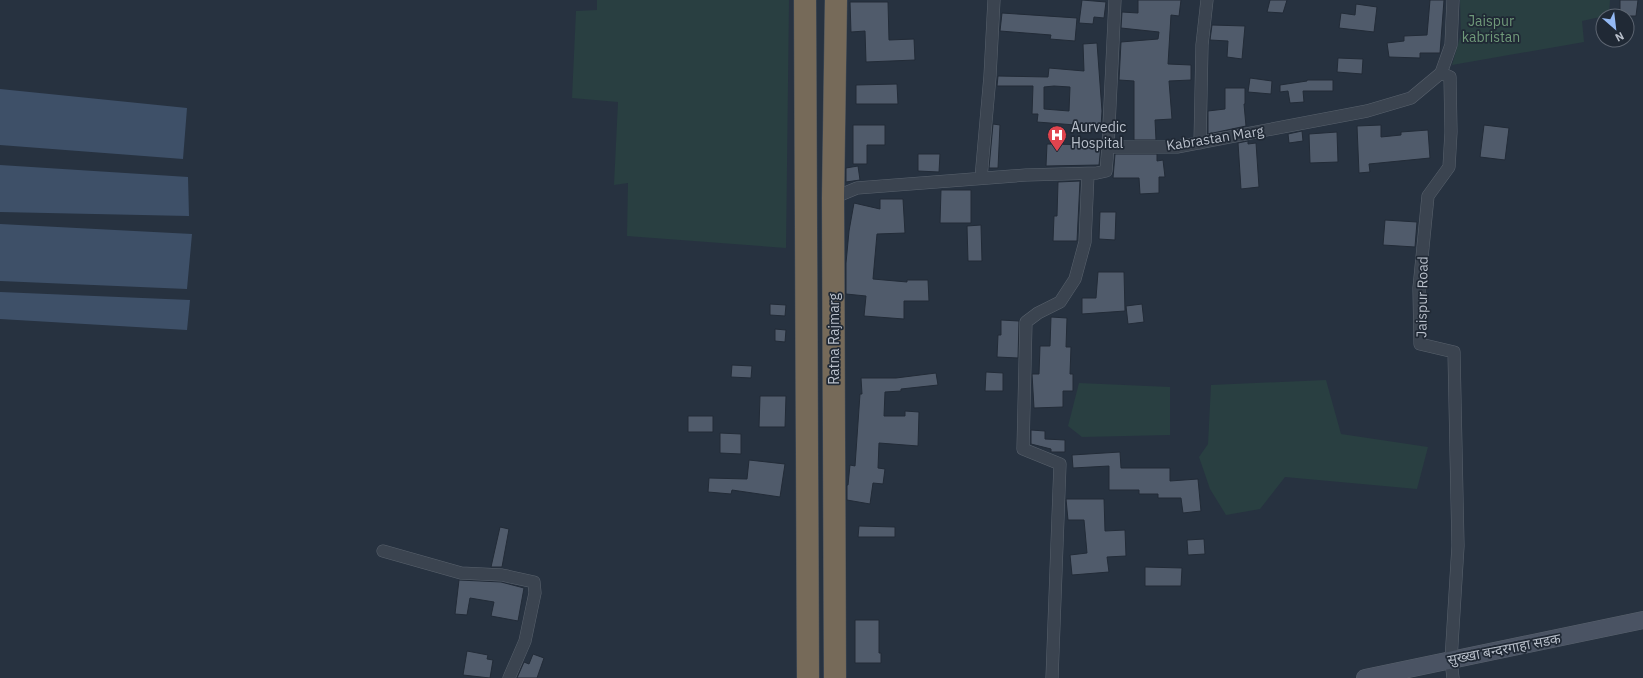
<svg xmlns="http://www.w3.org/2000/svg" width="1643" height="678" font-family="'IBM Plex Sans','Noto Sans Devanagari',sans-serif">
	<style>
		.green { fill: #293f41 }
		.water { fill: #3e5068 }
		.building { fill: #505b6b; stroke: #222b37; fill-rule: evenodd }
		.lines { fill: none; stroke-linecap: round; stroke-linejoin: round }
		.street-casing { stroke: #59626d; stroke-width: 13 }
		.secondary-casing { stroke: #59626d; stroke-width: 18 }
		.highway-casing { stroke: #464f5a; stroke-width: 23 }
		.street { stroke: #3b4450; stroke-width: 12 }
		.secondary { stroke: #4a5363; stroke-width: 17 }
		.highway { stroke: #766a59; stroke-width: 22 }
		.labels { text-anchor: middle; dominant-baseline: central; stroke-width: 3.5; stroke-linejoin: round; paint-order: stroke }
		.park-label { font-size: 14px; fill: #709a7a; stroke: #202935 }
		.poi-label { font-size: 14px; fill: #b8bfca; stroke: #202935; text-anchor: start }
		.street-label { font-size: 14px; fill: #b8bfca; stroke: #202935 }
	</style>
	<rect width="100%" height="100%" fill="#273240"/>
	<!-- green -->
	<path class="green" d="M 597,0 L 789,0 L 786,248 L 627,236 L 628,183 L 614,185 L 618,102 L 572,98 L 576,11 L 597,10 Z
		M 1460,0 L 1610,0 L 1609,15 L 1582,21 L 1584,42 L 1452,65 L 1461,34 Z
		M 1326,380 L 1341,434 L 1428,447 L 1417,489 L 1285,477 L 1260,509 L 1226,515 L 1210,489 L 1199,457 L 1208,444 L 1211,385 Z
		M 1079,383 L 1170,387 L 1170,435 L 1082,437 L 1068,426 Z"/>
	<!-- water -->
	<path class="water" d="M 0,89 L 187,108 L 183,159 L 0,145 Z
		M 0,165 L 188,177 L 189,216 L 0,212 Z
		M 0,224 L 192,234 L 187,289 L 0,281 Z
		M 0,292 L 190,300 L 187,330 L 0,319 Z"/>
	<!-- building -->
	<path class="building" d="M 1082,0 L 1106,2 L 1104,18 L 1094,17 L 1093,24 L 1079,23 Z
		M 1138,0 L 1181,0 L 1179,16 L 1171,15 L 1168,64 L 1191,65 L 1191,80 L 1169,81 L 1172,119 L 1155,120 L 1156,140 L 1134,140 L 1134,81 L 1119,80 L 1121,42 L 1158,39 L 1159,32 L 1121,28 L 1122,12 L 1138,13 Z
		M 1270,0 L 1287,0 L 1283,13 L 1267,12 Z
		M 1430,0 L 1444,0 L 1440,53 L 1420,53 L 1420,58 L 1389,57 L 1387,43 L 1404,41 L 1404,36 L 1427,35 Z
		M 1620,0 L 1638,0 L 1636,16 L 1620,16 Z
		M 850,2 L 888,2 L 889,40 L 914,39 L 915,60 L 866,62 L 865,31 L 851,32 Z
		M 1356,4 L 1377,7 L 1374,32 L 1339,28 L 1341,13 L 1355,15 Z
		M 1002,13 L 1077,18 L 1075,41 L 1050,39 L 1051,35 L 1000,31 Z
		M 1212,25 L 1245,26 L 1242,59 L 1227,57 L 1228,41 L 1210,40 Z
		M 1097,43 L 1102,111 L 1101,127 L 1037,122 L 1038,114 L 1032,114 L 1033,86 L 997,86 L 998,76 L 1048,77 L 1049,68 L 1084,71 L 1083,44 ZM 1054,86 L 1070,87 L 1069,111 L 1044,109 L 1044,87 Z
		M 1338,58 L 1363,59 L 1362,74 L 1337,72 Z
		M 1250,78 L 1272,81 L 1271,94 L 1248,92 Z
		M 1307,80 L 1333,80 L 1333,91 L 1303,91 L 1304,102 L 1290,103 L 1288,91 L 1280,92 L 1280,85 L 1307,81 Z
		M 897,84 L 898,104 L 856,104 L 856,85 Z
		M 1225,88 L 1245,88 L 1245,104 L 1244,104 L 1246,126 L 1208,134 L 1208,111 L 1225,109 Z
		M 993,124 L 1000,125 L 998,168 L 989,168 Z
		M 853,125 L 885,125 L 885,145 L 867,145 L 867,164 L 853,164 Z
		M 1381,125 L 1381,137 L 1401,135 L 1401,132 L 1428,130 L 1430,158 L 1369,164 L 1370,172 L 1359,173 L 1357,126 Z
		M 1484,125 L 1509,128 L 1505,160 L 1480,157 Z
		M 1302,131 L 1303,141 L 1289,143 L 1288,134 Z
		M 1337,132 L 1338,162 L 1310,163 L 1309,134 Z
		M 1248,141 L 1248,144 L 1256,143 L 1259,187 L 1241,189 L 1238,143 Z
		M 1047,144 L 1101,145 L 1099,165 L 1046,166 Z
		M 918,154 L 940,154 L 939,172 L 918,171 Z
		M 1115,154 L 1157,154 L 1157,161 L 1163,160 L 1165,177 L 1159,177 L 1159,193 L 1140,194 L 1139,178 L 1113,178 Z
		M 858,166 L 860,180 L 846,182 L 846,168 Z
		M 1080,181 L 1077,241 L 1053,241 L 1054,216 L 1057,216 L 1058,182 Z
		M 941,190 L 971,190 L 971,223 L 940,223 Z
		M 880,199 L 903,199 L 905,233 L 877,234 L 873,279 L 907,282 L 907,280 L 928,280 L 929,301 L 904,301 L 904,319 L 864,316 L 866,296 L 846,294 L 846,263 L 849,231 L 854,203 L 880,209 Z
		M 1100,212 L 1116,212 L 1115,240 L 1099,239 Z
		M 1385,220 L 1417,222 L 1415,247 L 1383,245 Z
		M 981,225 L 982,261 L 968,261 L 967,226 Z
		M 1098,272 L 1124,272 L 1125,311 L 1082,314 L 1082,298 L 1096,298 Z
		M 770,304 L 786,305 L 785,316 L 770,315 Z
		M 1142,304 L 1144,322 L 1128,324 L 1126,306 Z
		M 1051,317 L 1067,318 L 1066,347 L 1071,347 L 1070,374 L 1073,374 L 1073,391 L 1063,391 L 1063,407 L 1034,408 L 1032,374 L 1039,374 L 1040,346 L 1050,346 Z
		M 1001,320 L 1019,321 L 1018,358 L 997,357 L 998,335 L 1001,335 Z
		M 775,329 L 786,330 L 785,342 L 775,341 Z
		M 732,365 L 752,366 L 751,378 L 731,377 Z
		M 986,372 L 1003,373 L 1003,391 L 985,391 Z
		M 936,373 L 938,385 L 901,389 L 901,391 L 885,392 L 884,416 L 905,416 L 905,411 L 919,412 L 918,446 L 879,443 L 878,468 L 885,469 L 883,484 L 873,483 L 870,504 L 847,500 L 847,485 L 848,485 L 850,465 L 855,466 L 860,394 L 862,394 L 861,378 L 896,378 Z
		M 760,396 L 786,396 L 785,427 L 759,427 Z
		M 688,416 L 713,416 L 713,432 L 688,432 Z
		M 1031,430 L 1045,431 L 1045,439 L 1065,440 L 1065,452 L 1051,452 L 1051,449 L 1031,444 Z
		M 720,433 L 741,434 L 741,454 L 720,453 Z
		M 1120,452 L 1121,468 L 1170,468 L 1170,481 L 1198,479 L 1201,511 L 1183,513 L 1181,498 L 1158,498 L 1158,494 L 1139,494 L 1139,490 L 1109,490 L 1109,466 L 1073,468 L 1072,455 Z
		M 749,460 L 785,464 L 780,497 L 732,490 L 731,494 L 708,492 L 709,478 L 747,479 Z
		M 1066,499 L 1104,499 L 1105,531 L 1125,530 L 1126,556 L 1107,557 L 1109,572 L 1072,575 L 1070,555 L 1087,553 L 1084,520 L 1068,520 Z
		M 859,526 L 895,527 L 895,537 L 858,537 Z
		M 500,527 L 509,529 L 502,567 L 491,567 Z
		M 1204,539 L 1205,554 L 1188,555 L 1187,540 Z
		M 1145,567 L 1182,568 L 1181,586 L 1145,586 Z
		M 459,580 L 501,582 L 524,588 L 518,621 L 491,616 L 494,602 L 470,598 L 467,615 L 455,614 Z
		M 855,620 L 879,620 L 879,653 L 881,653 L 881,663 L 855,663 Z
		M 467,651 L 488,655 L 487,659 L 493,660 L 490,678 L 463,675 Z
		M 533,654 L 544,658 L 537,678 L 517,678 L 524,662 L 529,664 Z"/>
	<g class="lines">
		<!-- street casing -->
		<g class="street-casing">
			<path id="street" d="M 1200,143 L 1202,45 L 1207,0
				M 1108,147 L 1115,0
				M 981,178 L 990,76 L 994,0
				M 833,198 L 857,188 L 1026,175 L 1097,173 L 1106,171 L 1108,147 L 1177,147 L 1367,111 L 1411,98 L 1441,73
				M 383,551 L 461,573 L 502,575 L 534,582 L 535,593 L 525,641 L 509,678
				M 1052,678 L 1060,464 L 1023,449 L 1026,322 L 1038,313 L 1060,302 L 1075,279 L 1085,242 L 1088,174
				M 1453,678 L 1451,660 L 1458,546 L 1454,352 L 1420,344 L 1419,288 L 1428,196 L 1449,167 L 1451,132 L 1450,77 L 1441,73 L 1451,45 L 1453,0"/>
		</g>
		<!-- secondary casing -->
		<g class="secondary-casing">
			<path id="secondary" d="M 1365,678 L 1643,620"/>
		</g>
		<!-- highway casing -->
		<g class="highway-casing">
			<path id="highway" d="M 805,0 L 808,678
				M 835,678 L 833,198 L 836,0"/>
		</g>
		<!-- street -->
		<use href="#street" class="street"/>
		<!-- secondary -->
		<use href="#secondary" class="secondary"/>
		<!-- highway -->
		<use href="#highway" class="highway"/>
	</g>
	<!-- icons -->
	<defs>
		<g id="hospital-pin" transform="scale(1)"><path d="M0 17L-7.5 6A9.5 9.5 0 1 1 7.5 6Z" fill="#e0444e" stroke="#202935"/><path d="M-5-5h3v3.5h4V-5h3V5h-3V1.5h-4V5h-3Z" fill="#fff"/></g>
	</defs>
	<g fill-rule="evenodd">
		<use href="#hospital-pin" x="1057" y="135"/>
	</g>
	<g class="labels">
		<!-- park labels -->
		<g class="park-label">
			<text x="1491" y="21">Jaispur<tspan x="1491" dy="16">kabristan</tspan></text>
		</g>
		<!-- poi labels -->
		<g class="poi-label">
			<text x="1071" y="127">Aurvedic<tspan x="1071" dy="16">Hospital</tspan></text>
		</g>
		<!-- street labels -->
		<g class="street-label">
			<text transform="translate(1215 138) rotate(-9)">Kabrastan Marg</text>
			<text transform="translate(1422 297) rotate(-89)">Jaispur Road</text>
			<text transform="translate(834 339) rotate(-90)">Ratna Rajmarg</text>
			<text transform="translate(1504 649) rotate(-11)">सुख्खा बन्दरगाहा सडक</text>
		</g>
	</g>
	<!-- north arrow -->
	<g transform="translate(1615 28) rotate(152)"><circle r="19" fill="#202935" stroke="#5d6571"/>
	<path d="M0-3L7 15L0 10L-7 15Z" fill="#94b9f4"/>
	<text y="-6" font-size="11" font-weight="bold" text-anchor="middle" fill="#b8bfca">N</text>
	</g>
</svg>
